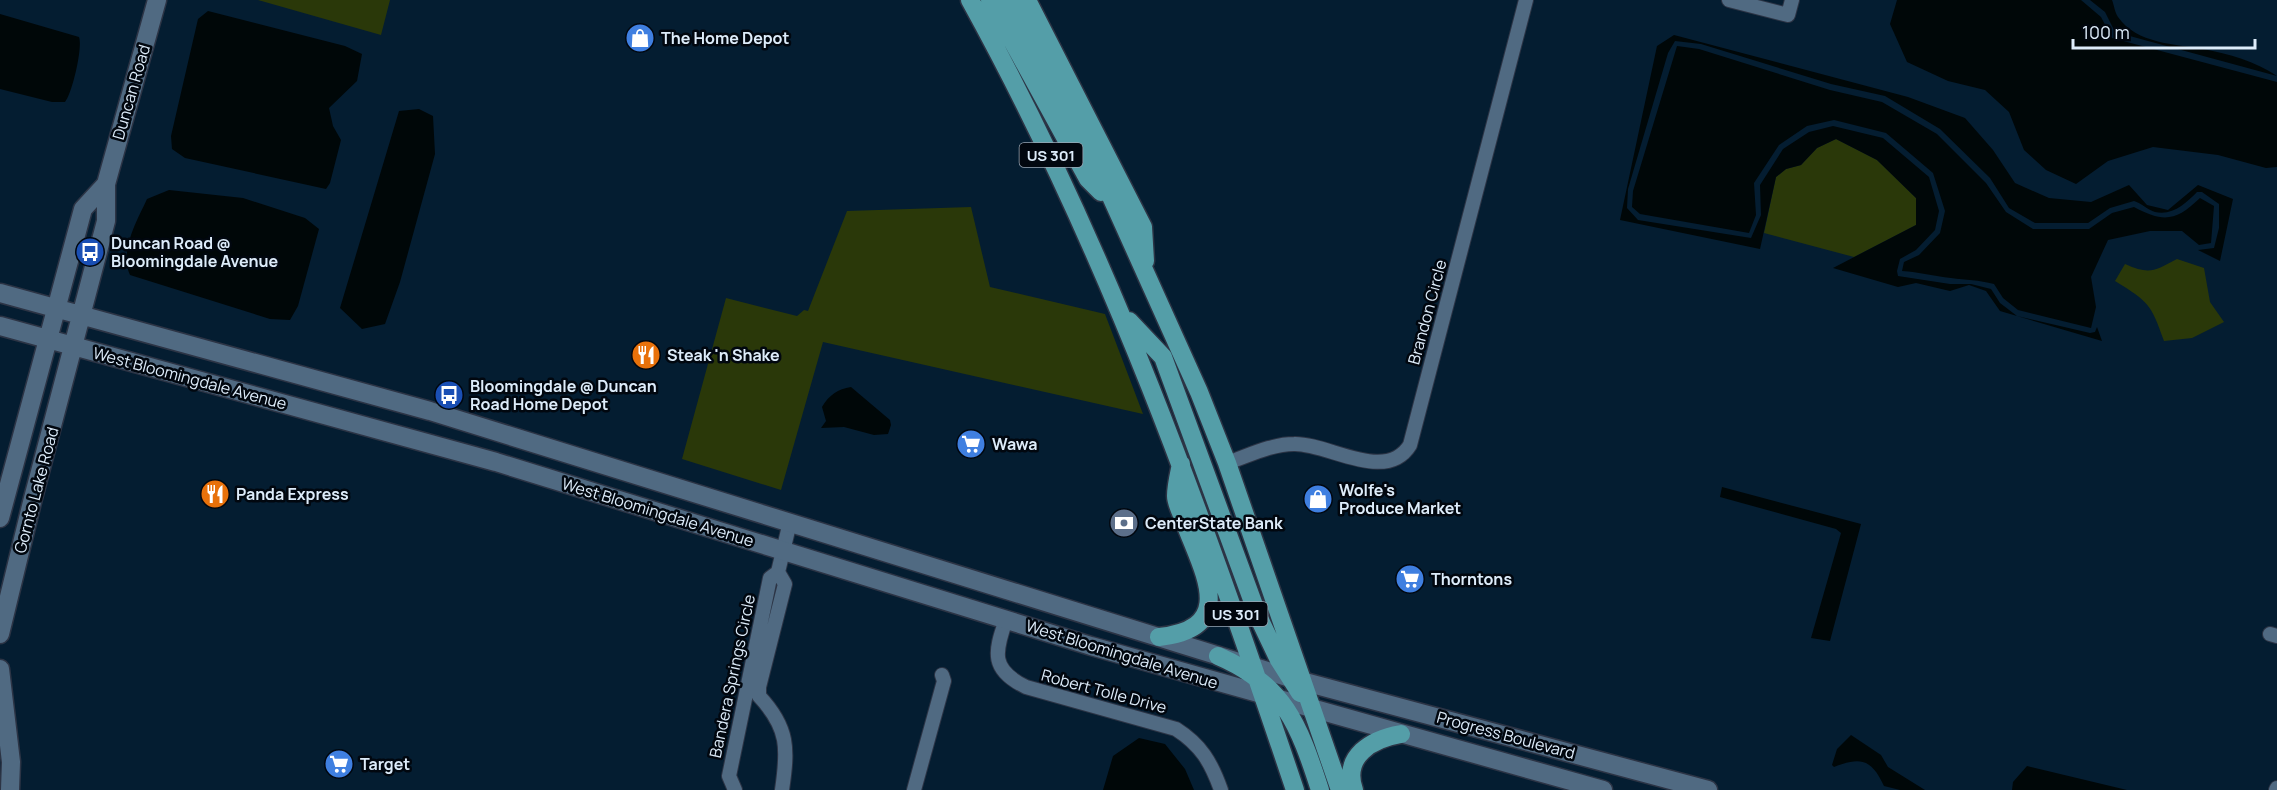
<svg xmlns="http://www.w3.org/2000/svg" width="2277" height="790" font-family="Manrope,sans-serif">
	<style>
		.green { fill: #2a3809 }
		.water { fill: #000708 }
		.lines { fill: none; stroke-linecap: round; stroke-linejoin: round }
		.street-casing { stroke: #2c3445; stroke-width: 16 }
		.secondary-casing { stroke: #2c3445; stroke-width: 21 }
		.primary-casing { stroke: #2c3445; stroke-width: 21 }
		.street { stroke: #506a82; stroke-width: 14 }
		.secondary { stroke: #506a82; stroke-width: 18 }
		.primary { stroke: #549ea8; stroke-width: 18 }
		.labels { text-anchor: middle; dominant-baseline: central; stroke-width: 5; stroke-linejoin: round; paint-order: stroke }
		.shield { fill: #01070f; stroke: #9ba7b4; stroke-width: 1.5 }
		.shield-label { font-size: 15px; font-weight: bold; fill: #ddecfa }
		.poi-label { font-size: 16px; font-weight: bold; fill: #ddecfa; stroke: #01070f; text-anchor: start }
		.street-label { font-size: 16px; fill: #ddecfa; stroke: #01070f }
	</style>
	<rect width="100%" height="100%" fill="#041d31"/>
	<!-- green -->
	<path class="green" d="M 258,0 L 390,0 L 381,35 Z
		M 1836,139 L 1877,160 L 1916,198 L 1916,225 L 1854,257 L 1764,233 L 1776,177 L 1786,169 L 1801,165 L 1817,148 Z
		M 971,207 L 990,287 L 1105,314 L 1143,414 L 823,342 L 781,490 L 682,459 L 726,298 L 797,316 L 804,310 L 808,311 L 847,211 Z
		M 2177,259 L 2204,268 L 2210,302 L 2224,322 L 2192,338 L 2164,341 C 2151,304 2149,302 2115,281 L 2125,264 C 2150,275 2154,271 2177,259 Z"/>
	<!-- water -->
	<path class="water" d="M 1897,0 L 2081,0 L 2101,17 L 2112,38 L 2277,82 L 2277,167 L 2266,168 L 2218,155 L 2153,147 L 2108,161 L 2076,184 L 2046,170 L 2024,150 L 2009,112 L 1985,90 L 1948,81 L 1907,62 L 1890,24 Z
		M 2090,0 L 2112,0 C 2114,5 2115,13 2118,17 C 2137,44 2175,44 2203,49 C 2229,54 2255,61 2277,76 L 2115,32 L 2105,12 Z
		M 208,11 L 345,46 L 362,54 L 357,81 L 329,108 L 333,126 L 341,140 L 330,183 L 326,189 L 185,158 L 172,149 L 171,136 L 198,19 Z
		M 0,14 L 79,37 C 83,47 72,94 65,102 L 52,102 L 0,89 Z
		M 1674,35 L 1908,97 L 1965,118 L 1993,150 L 2015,183 L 2049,198 L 2091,202 L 2129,185 L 2147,205 L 2168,210 L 2198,185 L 2233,199 L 2220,261 L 2198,250 L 2214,248 L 2219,228 L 2219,204 L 2202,192 L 2197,192 C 2186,203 2173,216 2155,212 C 2148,210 2141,203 2134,201 L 2110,208 L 2088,223 L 2035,223 L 2009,208 L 1990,178 L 1940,129 L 1885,96 L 1831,84 L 1701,44 L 1675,41 L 1668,53 L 1628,189 L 1627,208 L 1638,220 L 1751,238 L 1761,215 L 1760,185 L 1783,149 L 1809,132 L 1833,126 L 1883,138 L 1929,177 L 1939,211 L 1935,230 L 1916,250 L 1900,259 L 1897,271 L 1898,276 L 1950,284 L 1971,284 L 1991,289 L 2000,303 L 2017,316 L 2090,333 L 2095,332 L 2097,327 L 2102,341 L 2000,311 L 1986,291 L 1969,285 L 1950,291 L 1916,283 L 1898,287 L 1833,268 L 1916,225 L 1916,198 L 1877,160 L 1836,139 L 1817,148 L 1801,165 L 1786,169 L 1776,177 L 1760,249 L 1620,220 L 1657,46 Z
		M 1677,46 L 1699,49 L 1830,90 L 1882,102 L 1937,134 L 1986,183 L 2006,212 L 2033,229 L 2089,229 L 2112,213 L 2134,207 C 2164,223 2176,221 2200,198 L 2214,206 L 2211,243 L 2199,245 L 2182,231 L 2150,231 L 2108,240 L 2091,277 L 2096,307 L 2091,328 L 2018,310 L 2003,298 L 1994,284 C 1979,280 1966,280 1951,278 C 1934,276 1919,272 1902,271 L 1904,262 L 1919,255 L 1940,233 L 1945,211 L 1933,173 L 1886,133 L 1834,120 L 1807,126 L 1779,145 L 1754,183 L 1756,215 L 1749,233 L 1640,214 L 1632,207 L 1633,191 Z
		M 419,109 L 433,116 L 435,154 L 400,282 L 385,324 L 362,329 L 340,308 L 399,111 Z
		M 169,190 L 243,198 L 305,218 L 319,229 L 298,306 L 290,320 L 270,319 L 130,275 C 119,251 137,221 147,199 Z
		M 851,387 L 890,420 L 891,425 L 888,434 L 874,435 L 844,427 L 821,428 L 826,421 L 822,407 C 829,395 838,389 851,387 Z
		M 1722,487 L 1861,524 L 1830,641 L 1811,638 L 1841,533 L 1836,529 L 1720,497 Z
		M 1851,735 L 1881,755 L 1888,767 L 1925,790 L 1900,790 L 1884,786 C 1871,758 1860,757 1834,767 L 1832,765 L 1837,749 Z
		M 1139,738 L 1165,744 L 1185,769 L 1194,790 L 1103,790 L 1113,756 Z
		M 2027,766 L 2127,790 L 2012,790 L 2013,782 Z"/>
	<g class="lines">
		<!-- street casing -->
		<g class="street-casing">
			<path id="street" d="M 1729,0 L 1788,15 L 1792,0
				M 1227,463 C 1248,456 1271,444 1294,444 C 1328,443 1386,484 1410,445 L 1526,0
				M 778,572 L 785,584 L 759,687 L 759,696 C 789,728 788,749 782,790
				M 1006,620 C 994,653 991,670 1026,687 L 1176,729 C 1201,745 1211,762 1221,790
				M 2270,634 L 2277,636
				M 735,790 L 729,776 L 770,578 L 778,572 L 790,522
				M 914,790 L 944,681 L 942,675
				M 2276,790 L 2277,788"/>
		</g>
		<!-- secondary casing -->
		<g class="secondary-casing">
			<path id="secondary" d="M 0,293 L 430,411 L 1290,678 L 1708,790
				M 0,326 L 496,462 L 1091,646 L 1603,790
				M 0,518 L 83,209 L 106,184
				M 0,634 L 32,502 L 106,221 L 106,184 L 157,0
				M 0,669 L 11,762 L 10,790"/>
		</g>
		<!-- primary casing -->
		<g class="primary-casing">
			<path id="primary" d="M 970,0 C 1110,254 1203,516 1295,790
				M 990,0 L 1088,179 L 1101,192
				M 1009,0 L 1109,192 L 1199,392 L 1227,463 L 1340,790
				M 1027,0 L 1143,227 L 1145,261
				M 1129,321 L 1163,357 L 1258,616 L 1279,660 L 1300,693
				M 1159,637 C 1241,628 1201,569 1183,518 C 1181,512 1176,503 1176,496 C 1176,486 1179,474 1181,464
				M 1218,656 C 1284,684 1299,725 1320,790
				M 1354,790 C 1342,756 1372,739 1401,734"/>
		</g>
		<!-- street -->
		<use href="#street" class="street"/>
		<!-- secondary -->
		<use href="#secondary" class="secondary"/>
		<!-- primary -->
		<use href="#primary" class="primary"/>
	</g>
	<!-- icons -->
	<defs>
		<g id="shop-disc" transform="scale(1.5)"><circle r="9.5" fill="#3f7fe0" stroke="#01070f"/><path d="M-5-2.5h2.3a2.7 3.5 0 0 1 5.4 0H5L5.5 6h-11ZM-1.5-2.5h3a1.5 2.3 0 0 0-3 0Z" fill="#fff"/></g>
		<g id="bus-disc" transform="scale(1.5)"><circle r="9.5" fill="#1a4fb4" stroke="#01070f"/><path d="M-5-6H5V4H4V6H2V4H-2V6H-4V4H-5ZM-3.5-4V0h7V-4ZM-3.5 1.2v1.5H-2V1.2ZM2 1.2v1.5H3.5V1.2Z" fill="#fff"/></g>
		<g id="restaurant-disc" transform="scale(1.5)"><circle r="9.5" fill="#e8710a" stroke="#01070f"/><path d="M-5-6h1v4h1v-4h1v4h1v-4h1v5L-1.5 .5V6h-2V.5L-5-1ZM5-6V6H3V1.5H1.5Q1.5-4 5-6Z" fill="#fff"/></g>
		<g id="supermarket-disc" transform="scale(1.5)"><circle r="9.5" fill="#3f7fe0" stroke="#01070f"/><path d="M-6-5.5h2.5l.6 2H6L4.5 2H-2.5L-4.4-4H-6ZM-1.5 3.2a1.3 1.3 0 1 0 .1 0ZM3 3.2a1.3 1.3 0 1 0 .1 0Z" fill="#fff"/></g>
		<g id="bank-disc" transform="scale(1.5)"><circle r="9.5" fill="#5c6f8a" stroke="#01070f"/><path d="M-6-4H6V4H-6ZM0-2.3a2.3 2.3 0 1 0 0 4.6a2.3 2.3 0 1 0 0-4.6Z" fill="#fff"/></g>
	</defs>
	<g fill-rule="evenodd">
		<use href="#shop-disc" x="640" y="38"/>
		<use href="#bus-disc" x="90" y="252"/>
		<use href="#restaurant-disc" x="646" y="355"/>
		<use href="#bus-disc" x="449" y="395"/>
		<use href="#supermarket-disc" x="971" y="444"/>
		<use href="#restaurant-disc" x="215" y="494"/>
		<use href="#shop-disc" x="1318" y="499"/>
		<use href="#bank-disc" x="1124" y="523"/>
		<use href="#supermarket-disc" x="1410" y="579"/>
		<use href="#supermarket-disc" x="339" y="764"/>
	</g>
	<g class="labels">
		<!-- shield labels -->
		<g class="shield">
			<rect x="1019.5" y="143" width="63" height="24" rx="4.5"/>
			<rect x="1204.5" y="602" width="63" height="24" rx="4.5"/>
		</g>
		<g class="shield-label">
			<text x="1051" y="155">US 301</text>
			<text x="1236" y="614">US 301</text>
		</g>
		<!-- poi labels -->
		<g class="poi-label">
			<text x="661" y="38">The Home Depot</text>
			<text x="111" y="243">Duncan Road @<tspan x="111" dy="18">Bloomingdale Avenue</tspan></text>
			<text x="667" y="355">Steak 'n Shake</text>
			<text x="470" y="386">Bloomingdale @ Duncan<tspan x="470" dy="18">Road Home Depot</tspan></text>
			<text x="992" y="444">Wawa</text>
			<text x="1339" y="490">Wolfe's<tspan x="1339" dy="18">Produce Market</tspan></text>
			<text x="236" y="494">Panda Express</text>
			<text x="1145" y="523">CenterState Bank</text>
			<text x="1431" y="579">Thorntons</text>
			<text x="360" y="764">Target</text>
		</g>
		<!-- street labels -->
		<g class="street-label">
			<text transform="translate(131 92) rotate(-74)">Duncan Road</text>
			<text transform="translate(1427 312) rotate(-75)">Brandon Circle</text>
			<text transform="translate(190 378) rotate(15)">West Bloomingdale Avenue</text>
			<text transform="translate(36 490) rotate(-75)">Gornto Lake Road</text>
			<text transform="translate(658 512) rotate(17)">West Bloomingdale Avenue</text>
			<text transform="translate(1122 654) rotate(17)">West Bloomingdale Avenue</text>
			<text transform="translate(732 676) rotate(-78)">Bandera Springs Circle</text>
			<text transform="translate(1104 691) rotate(15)">Robert Tolle Drive</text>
			<text transform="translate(1506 735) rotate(15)">Progress Boulevard</text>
		</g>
	</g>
	<!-- scale -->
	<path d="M2073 39v9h182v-9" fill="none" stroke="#ddecfa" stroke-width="3"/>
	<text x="2082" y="39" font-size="18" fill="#ddecfa" stroke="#01070f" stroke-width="4.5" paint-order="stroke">100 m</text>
</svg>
